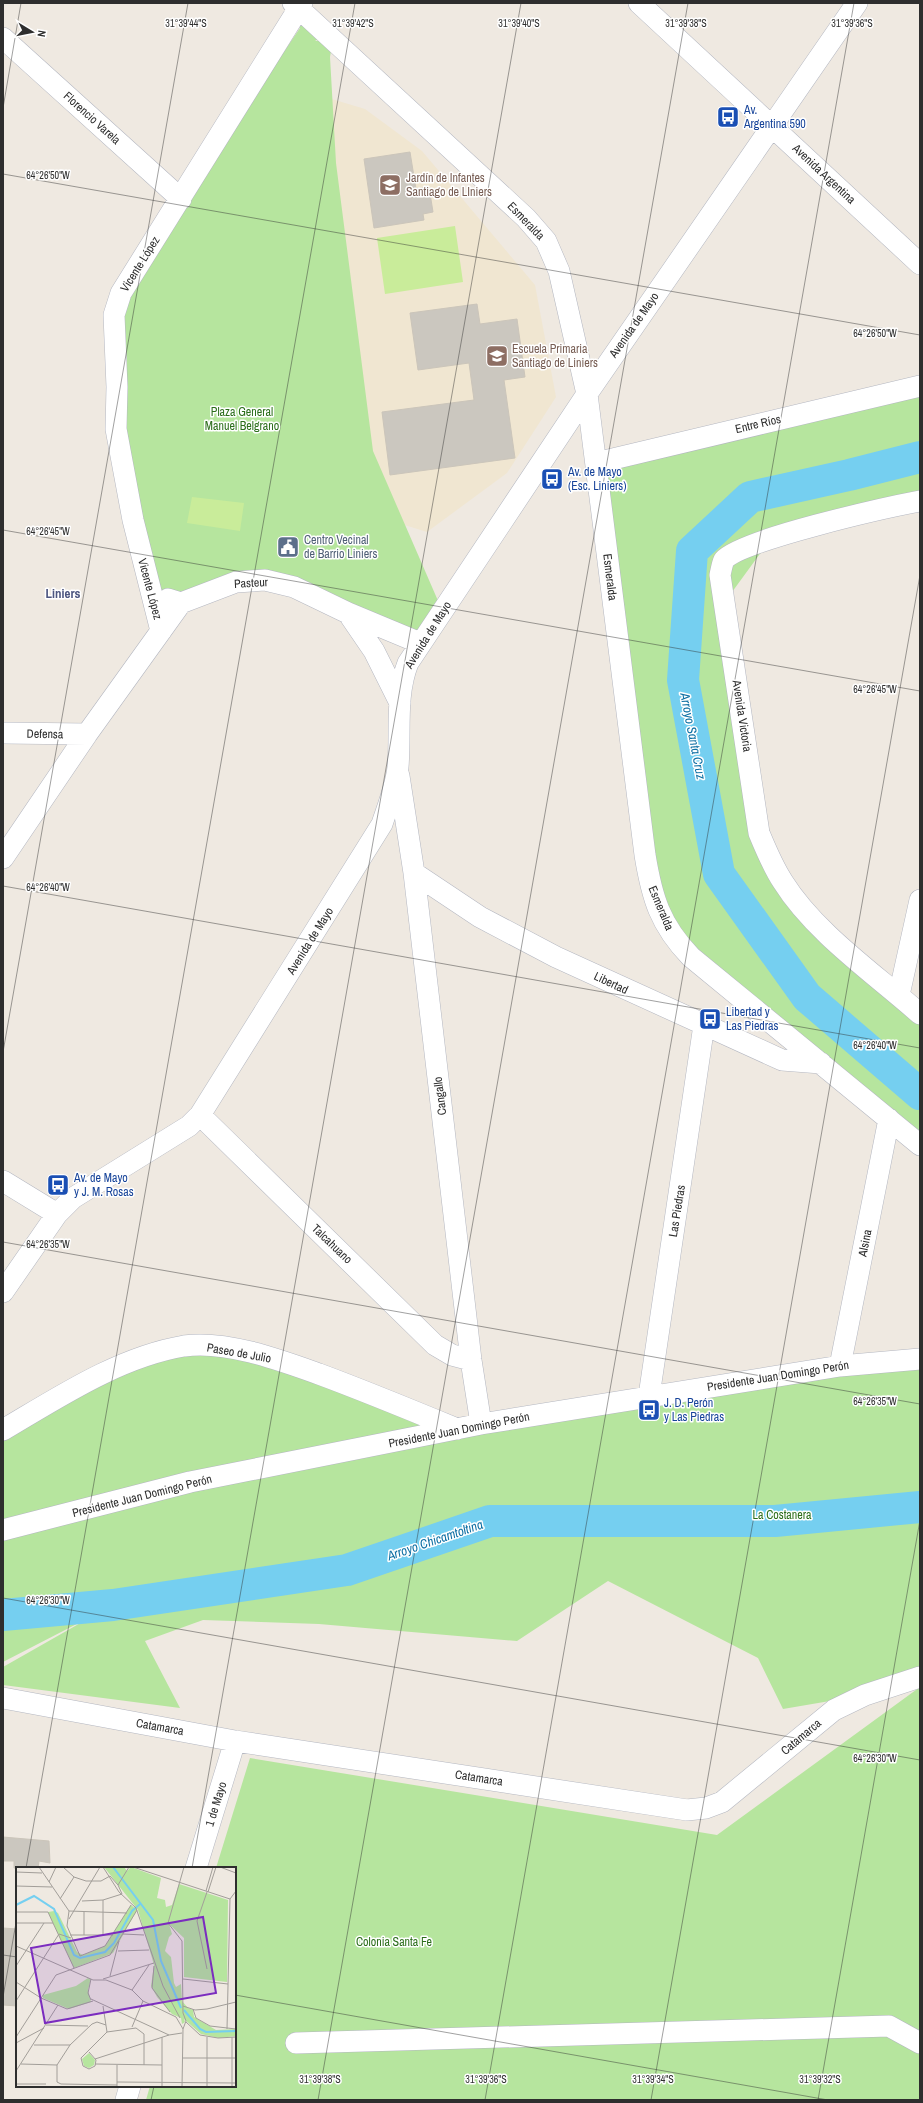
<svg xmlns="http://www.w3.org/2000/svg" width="923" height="2103" font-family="'Archivo Narrow',sans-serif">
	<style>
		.education { fill: #f0e6d1 }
		.green { fill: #b6e59e }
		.pitch { fill: #c9ec9a }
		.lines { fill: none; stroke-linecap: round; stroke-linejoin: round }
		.river { stroke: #75cff0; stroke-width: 32 }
		.building { fill: #cbc7bf; stroke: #cbc5ba }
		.minor-casing { stroke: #b4b7c1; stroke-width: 22 }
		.minor { stroke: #fff; stroke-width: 21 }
		.ticks { fill: none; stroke: #2e2e2e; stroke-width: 1; stroke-opacity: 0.45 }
		.labels { text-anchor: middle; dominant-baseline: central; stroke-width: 3; stroke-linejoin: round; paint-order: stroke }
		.transit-label { font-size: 12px; fill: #164399; stroke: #fff; text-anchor: start }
		.street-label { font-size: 12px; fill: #2e2e2e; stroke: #fff }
		.education-label { font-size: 12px; fill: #785e54; stroke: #fff; text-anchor: start }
		.park-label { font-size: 12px; fill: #2c6e1b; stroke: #fff }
		.service-label { font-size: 12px; fill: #4e5e75; stroke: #fff; text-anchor: start }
		.neighbourhood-label { font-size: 13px; font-weight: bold; fill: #4d5680; stroke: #fff }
		.water-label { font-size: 13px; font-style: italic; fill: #0d6fa3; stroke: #fff }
		.inset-river { fill: none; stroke: #75cff0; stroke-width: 2 }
		.inset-road { fill: none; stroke: #a29e99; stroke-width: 1 }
		.view { fill: #7b2cbf; fill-opacity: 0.15; stroke: #7b2cbf; stroke-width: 2 }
		.inset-edge { fill: none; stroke: #2e2e2e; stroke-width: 2 }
		.ticks-label { font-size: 10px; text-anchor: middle; fill: #2e2e2e; stroke: #fff; stroke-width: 3; stroke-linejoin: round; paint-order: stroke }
	</style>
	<rect width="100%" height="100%" fill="#efe9e1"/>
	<!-- education -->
	<path class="education" d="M 315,94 L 365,109 L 422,151 L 535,285 L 556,397 L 507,473 L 427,532 L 382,518 Z"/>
	<!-- green -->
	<path class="green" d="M 296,9 L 326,34 L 315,41 L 333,40 L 330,57 L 336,163 L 373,451 L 442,610 L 420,643 L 294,587 L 151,595 L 116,429 L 121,293 L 300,28 Z
		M 920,386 L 920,499 L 773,536 L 724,603 L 759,833 L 784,884 L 920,1015 L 920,1147 L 665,925 L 596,463 Z
		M 215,1346 L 457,1429 L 920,1359 L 920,1681 L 865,1695 L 783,1709 L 758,1658 L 608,1581 L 517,1641 L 319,1624 L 203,1620 L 145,1641 L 180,1708 L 3,1685 L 3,1667 L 98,1613 L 3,1662 L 3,1430 L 142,1358 Z
		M 920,1687 L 920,2100 L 146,2100 L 150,2086 L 235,2086 L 235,1868 L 216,1868 L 250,1758 L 717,1835 Z"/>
	<!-- pitch -->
	<path class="pitch" d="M 455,226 L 463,282 L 385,294 L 377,238 Z
		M 192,497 L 244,503 L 240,531 L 187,523 Z"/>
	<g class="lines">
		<!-- river -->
		<path class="river" d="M 920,457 L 849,475 L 750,497 L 692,551 L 683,680 L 719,874 L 807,997 L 920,1094
			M 3,1615 L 113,1605 L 347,1570 L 490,1521 L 775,1521 L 920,1507"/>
	</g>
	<!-- building -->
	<path class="building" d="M 410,152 L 416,189 L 429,187 L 433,212 L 423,214 L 424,220 L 374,228 L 364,159 Z
		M 477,304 L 480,324 L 517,319 L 525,377 L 504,380 L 515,458 L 390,475 L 382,412 L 474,400 L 469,363 L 418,370 L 410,313 Z
		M 3,1837 L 49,1841 L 50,1863 L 39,1861 L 38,1868 L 14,1868 L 14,1861 L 3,1861 Z
		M 3,1928 L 17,1929 L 17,2006 L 3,2005 Z"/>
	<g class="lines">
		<!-- minor casing -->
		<g class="minor-casing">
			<path id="minor" d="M 293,3 L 526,218 L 546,241 L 559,271 L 587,394 L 645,855 C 652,898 660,925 691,957 L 920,1145
				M 639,3 L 920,264
				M 3,38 L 181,199
				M 596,463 L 920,386
				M 920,501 C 888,507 740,540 724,560 C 722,564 721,571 720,575 L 759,833 C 766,850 773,867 783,882 C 815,933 875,974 920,1014
				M 168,599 L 181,603 L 236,582 L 265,580 L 294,587 L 348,613 L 420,643
				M 348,613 L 374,651 L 400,703
				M 161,631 L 133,520 L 116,429 L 117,387 L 114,315 L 121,293 L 302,3
				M 3,733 L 87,734
				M 399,776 L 414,873 L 471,1360 L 481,1424
				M 3,858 L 87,734 L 181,603
				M 414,873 L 480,917 L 556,957 L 782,1060 L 821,1063
				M 899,995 L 920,900
				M 200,1115 L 435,1345 L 452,1355 L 471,1360
				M 3,1181 L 57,1214
				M 3,1292 L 57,1214 L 73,1198 L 189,1126 L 200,1115 L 382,824 C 388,806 396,786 398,767 C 401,732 395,696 408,663 L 587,394 L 857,3
				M 840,1366 L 889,1119
				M 649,1396 L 704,1025
				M 3,1430 C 59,1397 119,1357 184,1346 C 226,1340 280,1360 319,1374 C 365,1391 411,1410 457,1429
				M 3,1530 L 190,1482 L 481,1424 L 840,1366 L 920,1359
				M 3,1698 L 235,1741 L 687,1810 L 706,1808 L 722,1802 L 834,1710 L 865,1695 L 920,1677
				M 196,1868 L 235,1741
				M 296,2043 L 889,2026 L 920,2043
				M 126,2100 L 130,2086"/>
		</g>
		<!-- minor -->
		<use href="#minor" class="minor"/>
	</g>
	<!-- ticks -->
	<path class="ticks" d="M 3,108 L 21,3M 3,174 L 920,335M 3,530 L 920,691M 3,886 L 920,1048M 3,1052 L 188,3M 3,1242 L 920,1404M 3,1598 L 920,1760M 26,1868 L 355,3M 192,1868 L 521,3M 3,1955 L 17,1957M 235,1995 L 828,2100M 3,1997 L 17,1917M 151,2100 L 154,2086M 318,2100 L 688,3M 485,2100 L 854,3M 651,2100 L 920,575M 818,2100 L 920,1520"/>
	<!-- icons -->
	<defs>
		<g id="bus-square" transform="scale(1.15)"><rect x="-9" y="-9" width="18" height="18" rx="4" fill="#1a4fb4" stroke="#fff"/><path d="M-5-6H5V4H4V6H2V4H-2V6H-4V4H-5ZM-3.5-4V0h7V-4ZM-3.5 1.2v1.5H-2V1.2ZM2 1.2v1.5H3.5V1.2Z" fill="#fff"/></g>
		<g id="school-square" transform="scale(1.15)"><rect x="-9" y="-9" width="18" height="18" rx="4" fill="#8d6e63" stroke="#fff"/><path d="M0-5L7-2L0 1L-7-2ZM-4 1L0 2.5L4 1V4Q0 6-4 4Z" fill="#fff"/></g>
		<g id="civic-square" transform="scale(1.15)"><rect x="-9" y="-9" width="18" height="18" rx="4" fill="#5c6f8a" stroke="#fff"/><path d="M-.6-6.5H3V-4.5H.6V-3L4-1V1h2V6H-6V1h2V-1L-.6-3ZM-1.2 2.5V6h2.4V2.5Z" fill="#fff"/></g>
	</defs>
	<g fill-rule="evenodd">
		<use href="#bus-square" x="728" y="117"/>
		<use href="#school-square" x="390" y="185"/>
		<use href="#school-square" x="497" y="356"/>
		<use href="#bus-square" x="552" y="479"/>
		<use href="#civic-square" x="288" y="547"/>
		<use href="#bus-square" x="710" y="1019"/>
		<use href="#bus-square" x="58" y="1185"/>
		<use href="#bus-square" x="649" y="1410"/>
	</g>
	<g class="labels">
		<!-- transit labels -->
		<g class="transit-label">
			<text x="744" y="110">Av.<tspan x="744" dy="14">Argentina 590</tspan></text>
			<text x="568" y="472">Av. de Mayo<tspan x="568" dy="14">(Esc. Liniers)</tspan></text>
			<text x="726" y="1012">Libertad y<tspan x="726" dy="14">Las Piedras</tspan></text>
			<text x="74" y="1178">Av. de Mayo<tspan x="74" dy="14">y J. M. Rosas</tspan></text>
			<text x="664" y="1403">J. D. Perón<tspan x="664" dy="14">y Las Piedras</tspan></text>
		</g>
		<!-- street labels -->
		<g class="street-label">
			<text transform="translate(92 118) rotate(42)">Florencio Varela</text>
			<text transform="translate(824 174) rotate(43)">Avenida Argentina</text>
			<text transform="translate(526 221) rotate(46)">Esmeralda</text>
			<text transform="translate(140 264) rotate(-58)">Vicente López</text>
			<text transform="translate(634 325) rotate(-55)">Avenida de Mayo</text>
			<text transform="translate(758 424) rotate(-13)">Entre Ríos</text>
			<text transform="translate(610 577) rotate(83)">Esmeralda</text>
			<text transform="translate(251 583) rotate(-3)">Pasteur</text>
			<text transform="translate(150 589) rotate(75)">Vicente López</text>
			<text transform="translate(428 635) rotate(-58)">Avenida de Mayo</text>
			<text transform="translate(742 716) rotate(81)">Avenida Victoria</text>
			<text transform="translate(45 734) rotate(1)">Defensa</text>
			<text transform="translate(661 908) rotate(67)">Esmeralda</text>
			<text transform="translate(310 941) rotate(-58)">Avenida de Mayo</text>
			<text transform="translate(611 983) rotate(25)">Libertad</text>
			<text transform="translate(440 1096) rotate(-97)">Cangallo</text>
			<text transform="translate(677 1211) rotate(-81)">Las Piedras</text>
			<text transform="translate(865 1243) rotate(-79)">Alsina</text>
			<text transform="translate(332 1244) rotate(44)">Talcahuano</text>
			<text transform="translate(239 1353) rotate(10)">Paseo de Julio</text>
			<text transform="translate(778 1376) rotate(-9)">Presidente Juan Domingo Perón</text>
			<text transform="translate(459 1430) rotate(-11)">Presidente Juan Domingo Perón</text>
			<text transform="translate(142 1496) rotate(-14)">Presidente Juan Domingo Perón</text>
			<text transform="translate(160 1727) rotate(10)">Catamarca</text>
			<text transform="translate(801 1737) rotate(-40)">Catamarca</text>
			<text transform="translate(479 1778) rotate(9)">Catamarca</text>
			<text transform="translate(216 1804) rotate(-73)">1 de Mayo</text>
		</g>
		<!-- education labels -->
		<g class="education-label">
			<text x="406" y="178">Jardín de Infantes<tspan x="406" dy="14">Santiago de LIniers</tspan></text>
			<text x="512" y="349">Escuela Primaria<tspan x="512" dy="14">Santiago de Liniers</tspan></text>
		</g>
		<!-- park labels -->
		<g class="park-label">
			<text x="242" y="412">Plaza General<tspan x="242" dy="14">Manuel Belgrano</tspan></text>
			<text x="782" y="1515">La Costanera</text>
			<text x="394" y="1942">Colonia Santa Fe</text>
		</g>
		<!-- service labels -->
		<g class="service-label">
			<text x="304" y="540">Centro Vecinal<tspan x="304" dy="14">de Barrio Liniers</tspan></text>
		</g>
		<!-- neighbourhood labels -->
		<g class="neighbourhood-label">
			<text x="63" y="593">Liniers</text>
		</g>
		<!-- water labels -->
		<g class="water-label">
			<text transform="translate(693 736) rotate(79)">Arroyo Santa Cruz</text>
			<text transform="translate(435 1540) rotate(-19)">Arroyo Chicamtoltina</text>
		</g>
	</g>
	<!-- overview -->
	<g transform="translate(16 1867)">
		<rect width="220" height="220" fill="#efe9e1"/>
		<path d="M 88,0 L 108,0 L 111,4 L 115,0 L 145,11 L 141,31 L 149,33 L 150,40 L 156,38 L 163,17 L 212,33 L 211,115 L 168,110 L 168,71 L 153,57 L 156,67 L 153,70 L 149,84 L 155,90 L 158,116 L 160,120 L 165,117 L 166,134 L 172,141 L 177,143 L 178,150 L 200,163 L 220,162 L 220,169 L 203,171 L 185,167 L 168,152 L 169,155 L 166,157 L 165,151 L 156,147 L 141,130 L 135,119 L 138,98 L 122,43 ZM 115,38 L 121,43 L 97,86 L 58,101 L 32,45 L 38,44 L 42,46 L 61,85 L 67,88 L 89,79 ZM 72,111 L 75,112 L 72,123 L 75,135 L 69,137 L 53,142 L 27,131 L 27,128 L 60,119 ZM 73,186 L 79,193 L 78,198 L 73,201 L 68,199 L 66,192 Z" fill="#b6e59e"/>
		<path class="inset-river" d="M 97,0 L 137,53 L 145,94 L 165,141M 0,38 L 18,29 L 38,42 L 58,88 L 64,91 L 89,85 L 98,76 L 116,44 L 124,37M 168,143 L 184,162 L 190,165 L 220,164"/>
		<path class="inset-road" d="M 23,0 L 53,44 L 51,59 L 64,89 L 89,79 L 115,38M 47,0 L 58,10 L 70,14 L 85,14 L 94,9M 87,0 L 103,25 L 120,41 L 147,119 L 164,151M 117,0 L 214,32M 204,0 L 220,6M 0,5 L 26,6M 94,9 L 102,18 L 106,27M 33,15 L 40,0M 102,18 L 113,0M 0,19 L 36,20M 190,24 L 197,0M 192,25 L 200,0M 44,32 L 58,10M 66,34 L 87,33 L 106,27M 53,44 L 111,46M 0,45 L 32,45 L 37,56M 53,52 L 84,0M 0,56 L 37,56 L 58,101M 107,67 L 128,68M 54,68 L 97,68M 68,68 L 68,45M 87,68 L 87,33M 0,79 L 77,113 L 90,113 L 116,123 L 127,134 L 160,150 L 167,162 L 166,220M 102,84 L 133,83M 0,99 L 28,56M 138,99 L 136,121 L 154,145M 191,102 L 181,54 L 191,25M 94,109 L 103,74M 75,112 L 72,126 L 75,133M 87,112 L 138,96M 167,112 L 212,117M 0,115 L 25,131 L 51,142 L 77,134M 116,123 L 133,98M 75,132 L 153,168 L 166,166M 0,134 L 43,67 L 55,71M 87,139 L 91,165M 167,139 L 179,143 L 191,142 L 220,135M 177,142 L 180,151 L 194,159 L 220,162M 170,155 L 184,168 L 202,171 L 220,170M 30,158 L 72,159M 90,158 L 81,155 L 76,157 L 54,178 L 41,198 L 41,215 L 45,217 L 101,218M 116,160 L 127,134M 167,162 L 170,154 L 167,146 L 166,74 L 152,56 L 168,0M 211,162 L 214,32 L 220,24M 0,170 L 40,108 L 94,88 L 121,43M 0,176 L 28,161M 18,178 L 54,178M 73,185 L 80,193 L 79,199 L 73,202 L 67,199 L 65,191 L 91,165 L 120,161 L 128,167 L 128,198M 167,191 L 220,191M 79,192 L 153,168M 5,197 L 41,198M 79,197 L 146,198M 0,204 L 42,138M 101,215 L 220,216M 0,217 L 30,217M 101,220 L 101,198M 146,220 L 146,170M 191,220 L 191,170M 216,220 L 216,170"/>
		<path class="view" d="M 187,50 L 200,126 L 29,156 L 15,81 Z"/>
		<rect width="220" height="220" class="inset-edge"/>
	</g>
	<g class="ticks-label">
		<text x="186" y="27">31°39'44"S</text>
		<text x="353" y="27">31°39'42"S</text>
		<text x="519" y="27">31°39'40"S</text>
		<text x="686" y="27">31°39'38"S</text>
		<text x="852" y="27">31°39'36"S</text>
		<text x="48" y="179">64°26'50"W</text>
		<text x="875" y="337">64°26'50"W</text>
		<text x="48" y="535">64°26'45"W</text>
		<text x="875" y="693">64°26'45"W</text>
		<text x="48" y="891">64°26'40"W</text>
		<text x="875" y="1049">64°26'40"W</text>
		<text x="48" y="1248">64°26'35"W</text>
		<text x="875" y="1405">64°26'35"W</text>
		<text x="48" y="1604">64°26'30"W</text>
		<text x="875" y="1762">64°26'30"W</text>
		<text x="320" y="2083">31°39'38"S</text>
		<text x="486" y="2083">31°39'36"S</text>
		<text x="653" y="2083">31°39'34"S</text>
		<text x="820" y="2083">31°39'32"S</text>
	</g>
	<!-- border -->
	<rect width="923" height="2103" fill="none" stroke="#2e2e2e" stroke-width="8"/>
	<!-- north arrow -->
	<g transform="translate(32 32) rotate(100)" stroke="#ffffff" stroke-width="3" paint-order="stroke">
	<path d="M0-3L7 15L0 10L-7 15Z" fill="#2e2e2e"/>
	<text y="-6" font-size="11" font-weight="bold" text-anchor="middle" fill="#2e2e2e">N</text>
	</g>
</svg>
